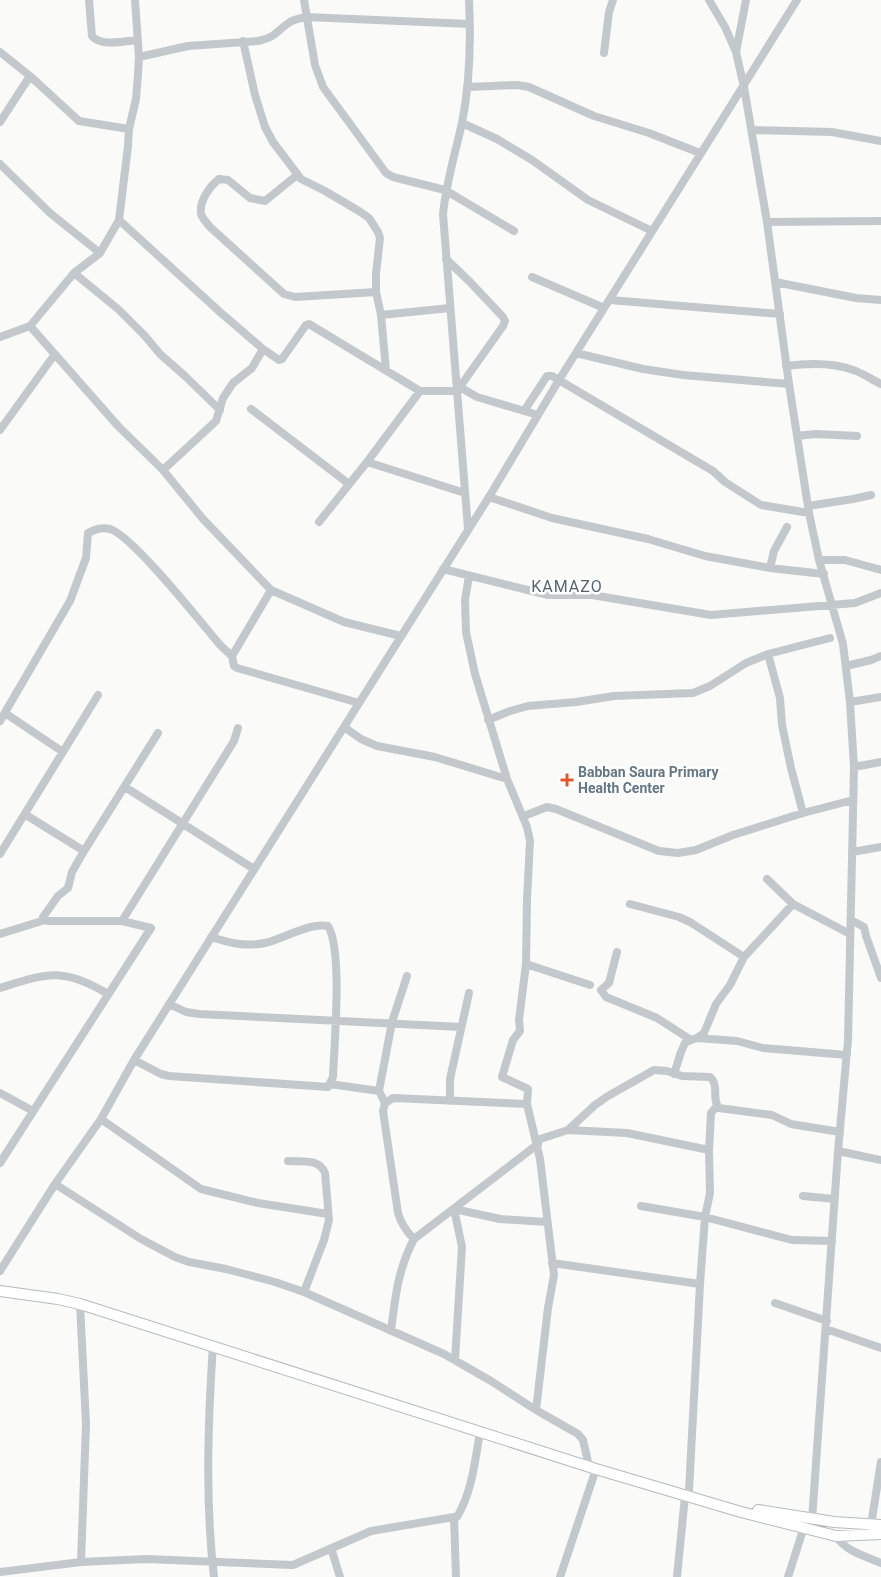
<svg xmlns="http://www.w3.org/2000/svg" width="881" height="1577" font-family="Roboto,sans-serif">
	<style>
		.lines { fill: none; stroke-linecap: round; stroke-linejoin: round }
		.major-casing { stroke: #b5babe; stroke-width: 12 }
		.minor { stroke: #c3c8cc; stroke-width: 8 }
		.major { stroke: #fff; stroke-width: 10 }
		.poi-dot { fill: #e4572e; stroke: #fff; stroke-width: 2 }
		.labels { text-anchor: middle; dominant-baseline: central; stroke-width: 5; stroke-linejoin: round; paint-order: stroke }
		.poi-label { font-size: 14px; font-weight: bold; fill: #657683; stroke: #fff; text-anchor: start }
		.quarter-label { font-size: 16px; letter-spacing: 1px; fill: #57646e; stroke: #fff }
	</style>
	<rect width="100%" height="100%" fill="#fafaf8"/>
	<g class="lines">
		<!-- major casing -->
		<g class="major-casing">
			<path id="major" d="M 0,1291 L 58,1299 L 80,1304 L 596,1469 L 741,1512 L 836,1536 L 881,1534
				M 758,1510 L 834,1522 L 881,1525"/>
		</g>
		<!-- minor -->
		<path class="minor" d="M 89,0 L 92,36 C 101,47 124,41 138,40
			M 135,0 L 139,57 L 138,74 L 136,99 L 129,129 L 128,146 L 119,220 L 100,253 L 74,273 L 30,326 L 118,426 L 163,470 L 203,519 L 271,590 L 344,622 L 401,636
			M 304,0 L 315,65 L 323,87 L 386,173 L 393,177 L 445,190 L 514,231
			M 709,0 L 725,27 L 736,52 L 744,87 L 767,222 L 789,384 L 809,513 L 819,560 L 843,644 L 850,702 L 854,767 L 848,1040 L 838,1151 L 812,1520
			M 243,41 L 255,95 L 265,127 L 273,142 L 301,179 L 325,191 L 359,211 L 369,218 L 378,232 L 380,238 L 376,274 L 376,292 L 381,315 L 386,370
			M 0,52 L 30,76 L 79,121 L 129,129
			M 736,52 L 746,0
			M 604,53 L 609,12 L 613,0
			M 139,57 L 188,46 L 258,41 C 277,37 276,31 290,22 C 295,19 301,18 306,17 L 470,24
			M 467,87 L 517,85 L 529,87 L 594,116 L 649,133 L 700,153
			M 0,122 L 30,76
			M 462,123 L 497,139 L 532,160 L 588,200 L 652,231
			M 752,130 L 832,132 L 881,141
			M 0,164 L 50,213 L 100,253
			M 297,175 L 265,201 L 250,198 L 228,180 L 219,179 C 210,186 199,201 201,214 C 202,218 207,223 210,227 L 284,294 L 295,297 L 376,292
			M 119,220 L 220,312 L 263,349 L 279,360 L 282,359 L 306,325 L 309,324 L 420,391
			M 767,222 L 881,221
			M 74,273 L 118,309 L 145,336 L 160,354 L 185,376 L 220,410
			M 532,277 L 604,308
			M 775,282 L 856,298 L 881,300
			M 610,300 L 780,314
			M 381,315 L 450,308
			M 0,337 L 30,326
			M 576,353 L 643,369 L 683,375 L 789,384
			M 786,366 C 808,363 832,362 853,370 C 863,373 872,380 881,384
			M 460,387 L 477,397 L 538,415
			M 251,409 L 349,484
			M 524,411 L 547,376 L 552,376 L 713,471 L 725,482 L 761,505 L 809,513
			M 0,430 L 55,354
			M 797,436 L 816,434 L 857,436
			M 367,462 L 465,493
			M 163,470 L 216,421 L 223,398 L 233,383 L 252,368 L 263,349
			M 489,497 L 552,518 L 648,539 L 705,556 L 770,568 L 824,574
			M 808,506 L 853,499 L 871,495
			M 319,522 L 367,462 L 420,391 L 457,391 L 503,326 L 505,321 L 503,317 L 470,282 L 446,259
			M 468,529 L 443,214 C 446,183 455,154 462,123 C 470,83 471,41 469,0
			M 819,560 L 845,560 L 881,570
			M 770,568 L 774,551 L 787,527
			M 443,569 L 548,595 L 592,595 L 711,615 L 855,603 L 881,593
			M 469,576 L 465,600 L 466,632 L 475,674 L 507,779 L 527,827 L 530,841 L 527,900 L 526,964 L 519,1020 L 520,1031 L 513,1040 L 502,1077 L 528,1089 L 527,1104 L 540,1159 L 554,1275 L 548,1308 L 536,1410
			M 271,590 L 232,656 L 234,666 L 237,668 L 359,703
			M 768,654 L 780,698 L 782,725 L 791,768 L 803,813
			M 846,666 L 871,660 L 881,656
			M 850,702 L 881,697
			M 5,713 L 63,752
			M 488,720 L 510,711 L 528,706 L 576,702 L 614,696 L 693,693 L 710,686 L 746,663 L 768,654 L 830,638
			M 0,721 L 70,601 L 86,558 L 88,533 C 96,529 101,527 110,529 C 133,536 202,624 221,646 L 232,656
			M 344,727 L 361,739 L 377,746 L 435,757 L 507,779
			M 854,767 L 881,762
			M 125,787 L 254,869
			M 26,815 L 84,851
			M 524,816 L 547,807 L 556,809 L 659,851 L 678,853 L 696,850 L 733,835 L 803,813 L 853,800
			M 852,852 L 881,847
			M 0,854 L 98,695
			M 767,879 L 793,904 L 850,934
			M 630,904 L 679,917 L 690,922 L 744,957
			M 851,920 L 864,927 L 866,936 L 881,978
			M 122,921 L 234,741 L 238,728
			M 0,934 L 45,920
			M 617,952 L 609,983 L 601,990 L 606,997 L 657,1018 L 691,1040
			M 526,964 L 590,985
			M 0,988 C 48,973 63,967 108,994
			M 169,1004 L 186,1012 L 199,1014 L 461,1027
			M 697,1038 L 737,1041 L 763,1048 L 847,1055
			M 134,1060 L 161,1074 L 169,1076 L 328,1087 L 333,1077 C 334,1045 343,950 328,926 C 310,922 283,939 265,943 C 245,947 230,943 211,937
			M 674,1074 L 681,1052 L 685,1043 L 691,1040 L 697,1038 L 704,1033 L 716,1004 L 730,985 L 744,957 L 793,904
			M 330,1084 L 379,1091
			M 0,1093 L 33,1111
			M 450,1101 L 450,1079 L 469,993
			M 385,1103 L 379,1091 L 392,1022 L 407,976
			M 101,1119 L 201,1189 L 258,1203 L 328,1214
			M 568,1130 L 627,1133 L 709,1150
			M 537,1140 L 568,1130 L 595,1105 L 608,1096 L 654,1070 L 667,1071 L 682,1076 L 710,1077 C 720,1086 711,1099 719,1108 L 772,1115 L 791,1124 L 840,1132
			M 838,1151 L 881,1160
			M 288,1161 C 302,1162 319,1158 325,1173 L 329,1220 L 324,1240 L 304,1292
			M 0,1163 L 151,928 L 122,921 L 48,921 L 45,920 L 43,917 L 58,896 L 68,888 L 72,872 L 84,851 L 158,733
			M 55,1184 L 141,1239 L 175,1257 L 189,1262 L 226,1269 L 275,1282 L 304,1292 L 444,1354 L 491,1381 L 536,1410 L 578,1434 L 583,1440 L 588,1462
			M 803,1196 L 835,1199
			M 641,1206 L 705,1217 L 792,1240 L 832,1241
			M 414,1239 C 406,1231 401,1224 398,1213 L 383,1111 L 385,1103 L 393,1098 L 527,1104
			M 552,1263 L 700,1284
			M 0,1271 L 55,1184 L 101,1119 L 134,1060 L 489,497 L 559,380 L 797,0
			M 775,1303 L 827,1321
			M 80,1304 L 86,1424 L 81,1562
			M 826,1329 L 881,1348
			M 391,1331 C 395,1298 398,1269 414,1239 L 538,1144
			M 213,1345 C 208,1422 205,1500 214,1577
			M 455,1360 L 462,1247 L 454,1209 L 500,1219 L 547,1222
			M 689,1491 L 700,1284 L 705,1217 L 710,1193 L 709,1150 L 711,1113 L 716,1107
			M 871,1525 L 881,1462
			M 836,1536 C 845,1551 865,1556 881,1563
			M 331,1548 L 340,1577
			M 0,1572 L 81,1562 L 146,1559 L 293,1565 L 371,1531 L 454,1517
			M 456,1577 L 454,1517 L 457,1517 C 472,1492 475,1461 480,1432
			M 560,1577 L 596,1469
			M 677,1577 L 685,1496
			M 788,1577 L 804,1527"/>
		<!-- major -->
		<use href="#major" class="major"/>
	</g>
	<!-- markers -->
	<path class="poi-dot" d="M564.5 772.5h5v5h5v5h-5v5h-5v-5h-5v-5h5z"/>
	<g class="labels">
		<!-- poi labels -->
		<g class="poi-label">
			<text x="578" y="772">Babban Saura Primary<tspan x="578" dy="16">Health Center</tspan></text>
		</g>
		<!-- quarter labels -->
		<g class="quarter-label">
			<text x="567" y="586">KAMAZO</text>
		</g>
	</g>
</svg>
